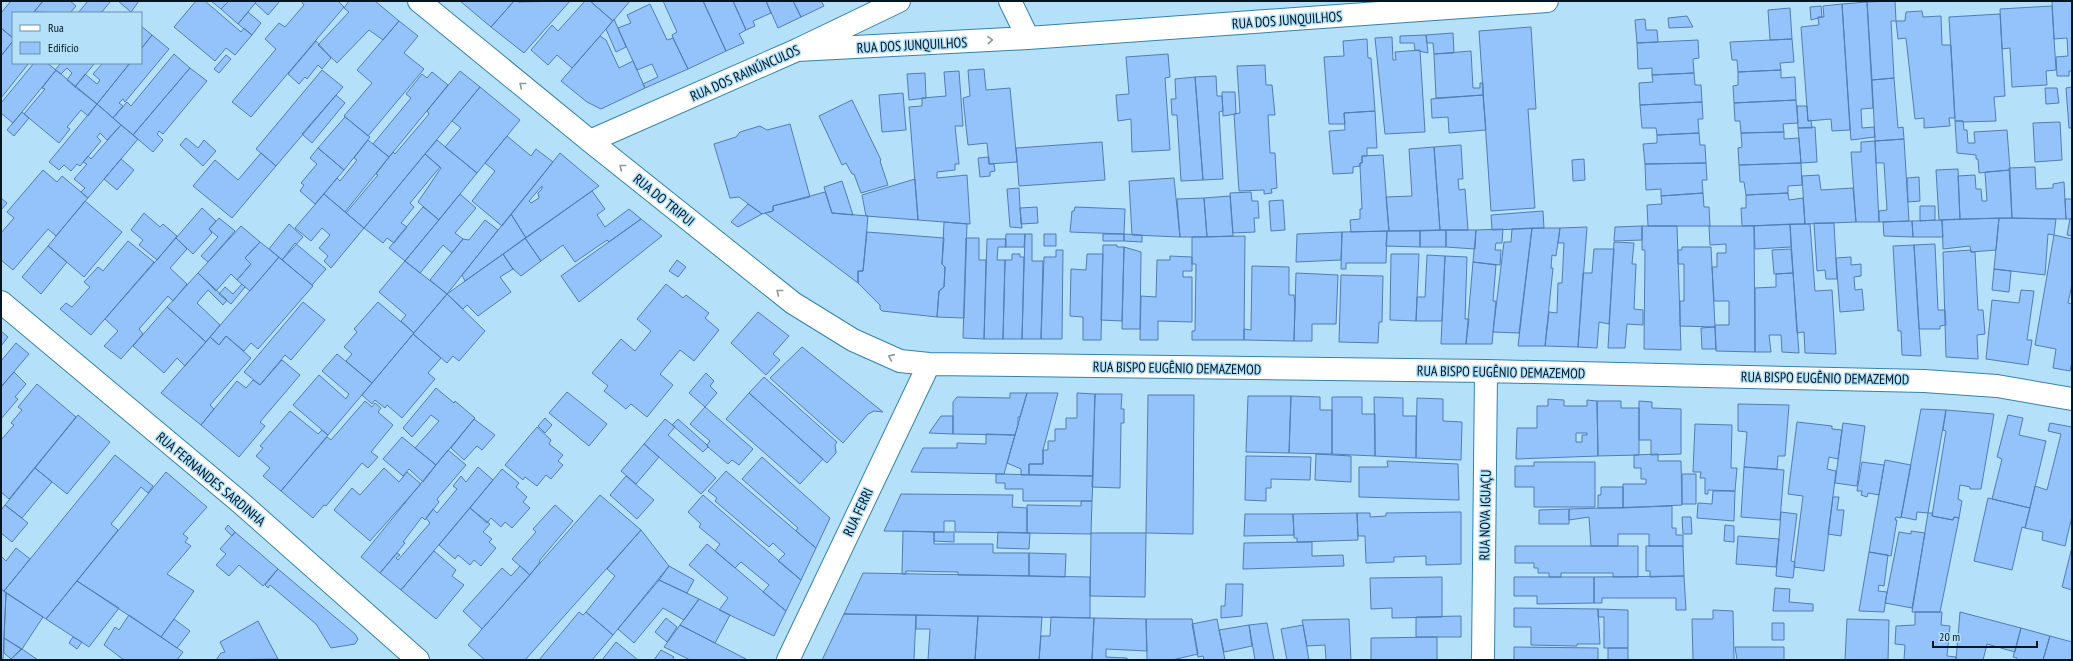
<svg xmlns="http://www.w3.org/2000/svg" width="2073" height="661" font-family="'PT Sans Narrow',sans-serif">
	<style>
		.building { fill: #94c3fc; stroke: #517db2; fill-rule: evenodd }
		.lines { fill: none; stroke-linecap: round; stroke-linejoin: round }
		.minor-casing { stroke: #3582a9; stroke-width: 24 }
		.minor { stroke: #fff; stroke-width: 22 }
		.oneway { stroke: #8c969c }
		.labels { text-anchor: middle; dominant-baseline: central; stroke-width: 3; stroke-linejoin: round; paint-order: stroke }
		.street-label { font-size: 14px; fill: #001622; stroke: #b4e0f9 }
	</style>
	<rect width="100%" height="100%" fill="#b4e0f9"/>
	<!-- building -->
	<path class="building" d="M 11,1 L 43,1 L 33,13 L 13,13 L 13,38 L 1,28 L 1,13 Z
		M 43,1 L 70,1 L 76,6 L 70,13 L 34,12 Z
		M 88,1 L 109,1 L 110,2 L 101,13 L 78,13 Z
		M 118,1 L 139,1 L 131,12 Z
		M 196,1 L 205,1 L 241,32 L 244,28 L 252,35 L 235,55 L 226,48 L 215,61 L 174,27 Z
		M 211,1 L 229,1 L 221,9 Z
		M 229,1 L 257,1 L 238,24 L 221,9 Z
		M 257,1 L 280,1 L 268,15 L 255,3 Z
		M 301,1 L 338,1 L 344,7 L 251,117 L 232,102 L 276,49 L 265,39 L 279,23 L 285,27 L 304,5 Z
		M 349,1 L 375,1 L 399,21 L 383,40 L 369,30 L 337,63 L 318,45 L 349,12 L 344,8 Z
		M 460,1 L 514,1 L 491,27 Z
		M 514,1 L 519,2 L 570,1 L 524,53 L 491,27 Z
		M 585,1 L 590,1 L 613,21 L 572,68 L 557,55 L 548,65 L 531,50 L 552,25 L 558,31 Z
		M 590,1 L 630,1 L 613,21 Z
		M 663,1 L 703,1 L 726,51 L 688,69 L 673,38 L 672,35 L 677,32 Z
		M 703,1 L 733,1 L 746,30 L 739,34 L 744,43 L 726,51 Z
		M 733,1 L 766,1 L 771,13 L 753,21 L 755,26 L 746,30 Z
		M 766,1 L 793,1 L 801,17 L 778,28 Z
		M 793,1 L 821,1 L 824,6 L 801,17 Z
		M 1895,1 L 1896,21 L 1891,21 L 1894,78 L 1872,80 L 1867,2 Z
		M 2052,1 L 2072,1 L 2072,71 L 2069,71 L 2069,76 L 2057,76 L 2056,57 L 2068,56 L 2067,38 L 2054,39 Z
		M 1867,2 L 1873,108 L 1861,109 L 1862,128 L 1874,127 L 1875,137 L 1851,140 L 1842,4 Z
		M 650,4 L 667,40 L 673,38 L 688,69 L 645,88 L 643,84 L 658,77 L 652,64 L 637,70 L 618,28 L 631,23 L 627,15 Z
		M 1842,4 L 1850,130 L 1832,131 L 1831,119 L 1808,121 L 1801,27 L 1819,25 L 1818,17 L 1824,17 L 1823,6 Z
		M 1821,6 L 1822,17 L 1811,20 L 1810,7 Z
		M 2052,6 L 2056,70 L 2046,71 L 2047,85 L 2012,87 L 2010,48 L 2002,49 L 2000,9 Z
		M 1790,8 L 1792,39 L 1770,40 L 1768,10 Z
		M 1922,11 L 1923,17 L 1941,16 L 1942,45 L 1951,45 L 1955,118 L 1949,118 L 1950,126 L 1924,128 L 1924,118 L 1915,119 L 1906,38 L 1898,39 L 1896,21 L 1905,21 L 1906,12 Z
		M 248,12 L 261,23 L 252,35 L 238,24 Z
		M 2000,14 L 2005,96 L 1994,97 L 1996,121 L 1963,122 L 1963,121 L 1955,121 L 1949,17 Z
		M 1687,16 L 1693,27 L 1669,28 L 1668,18 Z
		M 614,19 L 626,47 L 616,52 L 606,29 Z
		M 1645,19 L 1646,30 L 1657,30 L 1658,42 L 1637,43 L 1635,20 Z
		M 399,21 L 418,36 L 404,53 L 424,69 L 368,136 L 344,116 L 372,83 L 357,70 Z
		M 141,26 L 152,35 L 141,49 Z
		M 1531,27 L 1536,109 L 1528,109 L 1535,208 L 1491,211 L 1479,31 Z
		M 1,28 L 13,38 L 13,41 L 1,56 Z
		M 1453,33 L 1454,53 L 1434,54 L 1433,43 L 1427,43 L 1426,35 Z
		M 152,35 L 169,49 L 125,102 L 123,99 L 119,103 L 123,106 L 113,118 L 97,104 L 130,63 L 141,63 L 141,49 Z
		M 1426,35 L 1428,53 L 1415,50 L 1414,43 L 1400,43 L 1400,36 Z
		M 600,36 L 606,40 L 619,68 L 633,61 L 645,88 L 601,109 L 587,102 L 561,81 Z
		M 1392,37 L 1393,60 L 1396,60 L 1395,52 L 1420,50 L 1425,132 L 1385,134 L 1375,38 Z
		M 1367,39 L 1368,58 L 1371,58 L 1375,111 L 1344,113 L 1345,124 L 1329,124 L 1324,57 L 1344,56 L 1343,41 Z
		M 1792,39 L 1794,62 L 1780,63 L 1781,70 L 1738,72 L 1737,60 L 1732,60 L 1730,42 Z
		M 1698,40 L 1699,58 L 1693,59 L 1694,73 L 1652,75 L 1652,68 L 1638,69 L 1637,43 Z
		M 13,41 L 13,63 L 29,63 L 1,98 L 1,56 Z
		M 316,41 L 331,58 L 322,69 L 318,65 L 307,79 L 305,77 L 299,84 L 288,74 Z
		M 1471,51 L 1473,88 L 1480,88 L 1480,83 L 1483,83 L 1483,95 L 1436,98 L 1434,54 Z
		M 174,54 L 190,68 L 133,135 L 113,118 L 127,102 L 131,106 Z
		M 1168,54 L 1170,77 L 1165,78 L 1170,150 L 1132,152 L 1131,119 L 1118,121 L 1116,95 L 1129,94 L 1126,57 Z
		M 226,55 L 231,59 L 219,73 L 214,69 Z
		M 34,63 L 47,63 L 56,70 L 13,123 L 1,113 L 1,103 Z
		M 61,63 L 94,63 L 94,64 L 75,87 L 67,80 L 72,73 L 67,68 L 61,74 L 55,70 Z
		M 103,63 L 130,63 L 97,104 L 75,87 L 85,74 L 97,84 L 100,80 L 93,74 Z
		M 1265,65 L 1266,85 L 1272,85 L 1275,115 L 1268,115 L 1270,153 L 1275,153 L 1277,188 L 1271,189 L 1272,193 L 1264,194 L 1264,190 L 1239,191 L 1234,114 L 1240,113 L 1237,66 Z
		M 190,68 L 207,81 L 163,134 L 159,131 L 157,134 L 163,140 L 153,152 L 133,135 Z
		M 984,69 L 986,90 L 1010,88 L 1017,162 L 989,164 L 987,143 L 968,145 L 963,98 L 970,96 L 968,70 Z
		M 56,70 L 97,104 L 88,116 L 81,110 L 67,127 L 70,129 L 59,143 L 24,114 L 45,89 L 42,88 Z
		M 322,70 L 343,87 L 276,166 L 256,149 Z
		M 1781,70 L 1781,78 L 1795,77 L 1796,100 L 1734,103 L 1733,86 L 1738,85 L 1738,72 Z
		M 460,71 L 480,87 L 364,228 L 346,213 L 378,175 L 376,174 L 393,152 L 395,154 L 429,114 L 427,111 Z
		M 959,71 L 963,126 L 955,126 L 959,164 L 955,164 L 955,170 L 937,172 L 937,178 L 967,175 L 970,224 L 918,220 L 909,107 L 922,106 L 922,98 L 946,96 L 944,72 Z
		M 432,72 L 448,85 L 389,157 L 373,144 L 411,98 L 406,94 L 422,74 L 427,78 Z
		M 925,73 L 926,98 L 909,100 L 907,74 Z
		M 1694,73 L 1695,85 L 1701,85 L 1702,102 L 1640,105 L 1639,83 L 1653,82 L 1652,75 Z
		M 1216,76 L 1217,96 L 1222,96 L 1223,111 L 1219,112 L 1223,179 L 1203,180 L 1195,77 Z
		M 1195,77 L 1203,180 L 1181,181 L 1177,115 L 1172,115 L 1171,99 L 1176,99 L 1175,79 Z
		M 1894,78 L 1898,128 L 1903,127 L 1904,139 L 1875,141 L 1872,80 Z
		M 480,87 L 520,120 L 477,173 L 445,147 L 461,128 L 452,121 Z
		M 2072,87 L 2072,128 L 2069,128 L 2066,88 Z
		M 2045,88 L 2057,88 L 2059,103 L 2046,104 Z
		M 1222,92 L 1235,92 L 1236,114 L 1223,116 Z
		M 903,93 L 906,130 L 882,132 L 879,95 Z
		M 336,95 L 345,103 L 312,143 L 302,134 Z
		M 1483,95 L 1486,130 L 1449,133 L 1448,117 L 1432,118 L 1431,99 Z
		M 852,100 L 881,160 L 880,161 L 888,185 L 861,193 L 854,174 L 852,174 L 846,163 L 842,165 L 819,116 Z
		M 1796,100 L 1798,123 L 1783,124 L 1784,132 L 1741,133 L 1740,121 L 1735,121 L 1734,103 Z
		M 1702,102 L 1703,119 L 1698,119 L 1699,133 L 1657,135 L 1656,128 L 1642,128 L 1640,105 Z
		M 97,104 L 121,125 L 107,140 L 100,133 L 97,137 L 101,141 L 80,166 L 77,164 L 71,171 L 64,165 L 59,170 L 49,162 Z
		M 1797,106 L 1807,106 L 1808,121 L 1811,120 L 1812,128 L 1798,128 Z
		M 1375,111 L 1377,148 L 1367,148 L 1367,156 L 1362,156 L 1362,163 L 1360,163 L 1360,166 L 1353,167 L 1353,173 L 1333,174 L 1329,131 L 1345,130 L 1344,113 Z
		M 22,112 L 29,118 L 14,136 L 7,130 Z
		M 345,117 L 370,137 L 344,170 L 318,148 Z
		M 1955,121 L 1963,121 L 1964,130 L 1967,130 L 1968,143 L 1975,143 L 1974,132 L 2007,130 L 2010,170 L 1979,173 L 1978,159 L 1976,159 L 1976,155 L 1957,153 Z
		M 2060,122 L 2062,160 L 2035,162 L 2033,123 Z
		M 790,124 L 810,197 L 773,206 L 773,211 L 762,214 L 739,197 L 730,198 L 714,144 L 736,137 L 740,132 L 760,126 L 767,130 Z
		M 121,125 L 138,139 L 88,198 L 81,192 L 85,188 L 74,179 L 87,164 L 83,162 L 88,156 L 91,159 Z
		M 1815,127 L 1817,162 L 1801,163 L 1798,128 Z
		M 1784,132 L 1784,139 L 1799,138 L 1801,163 L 1739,165 L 1738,148 L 1742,147 L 1741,133 Z
		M 1699,133 L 1700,145 L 1705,145 L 1706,163 L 1645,164 L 1643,144 L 1657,143 L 1657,135 Z
		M 507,136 L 531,156 L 536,149 L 553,162 L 502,226 L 472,201 L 495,171 L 485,163 Z
		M 186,138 L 198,148 L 204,140 L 216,151 L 203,166 L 180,145 Z
		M 1904,139 L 1909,221 L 1879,222 L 1879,211 L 1887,210 L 1884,163 L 1876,163 L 1875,141 Z
		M 368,140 L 389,157 L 345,212 L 324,194 L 337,178 L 340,181 L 357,160 L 354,158 Z
		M 437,140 L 477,173 L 439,220 L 418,202 L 441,168 L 425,154 Z
		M 1875,141 L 1879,222 L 1856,222 L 1851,152 L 1861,152 L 1861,142 Z
		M 1102,142 L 1105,180 L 1019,186 L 1016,148 Z
		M 1461,145 L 1463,179 L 1458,179 L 1459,190 L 1465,189 L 1468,230 L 1440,230 L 1434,147 Z
		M 1434,147 L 1440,230 L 1389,231 L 1386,197 L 1412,196 L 1409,149 Z
		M 318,148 L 344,170 L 315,204 L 300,191 L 304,185 L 301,183 L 317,164 L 310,158 Z
		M 261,153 L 276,166 L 232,218 L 193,186 L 215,160 L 238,180 Z
		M 560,153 L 599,186 L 526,238 L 511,214 ZM 542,186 L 542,189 L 538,193 L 539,198 L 531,203 L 529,201 Z
		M 425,154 L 440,167 L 410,203 L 414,207 L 401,223 L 407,227 L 394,243 L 387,238 L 383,243 L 364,228 Z
		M 1383,155 L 1389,231 L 1351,232 L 1350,220 L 1360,219 L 1360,209 L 1362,209 L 1360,166 L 1360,163 L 1362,163 L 1362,156 Z
		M 989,157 L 989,164 L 994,164 L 995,171 L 990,172 L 990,176 L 980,177 L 978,158 Z
		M 121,159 L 134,170 L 117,190 L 104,179 Z
		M 1584,159 L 1585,180 L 1573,181 L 1572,160 Z
		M 1706,163 L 1707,180 L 1702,180 L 1703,193 L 1661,196 L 1661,189 L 1646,190 L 1645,164 Z
		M 1801,163 L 1802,185 L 1788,186 L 1788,193 L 1746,195 L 1744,182 L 1740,182 L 1739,165 Z
		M 2035,167 L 2036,189 L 2053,188 L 2053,184 L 2064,182 L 2066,219 L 2012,218 L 2009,168 Z
		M 1958,169 L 1960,219 L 1939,220 L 1936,170 Z
		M 43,170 L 57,182 L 62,176 L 88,198 L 56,236 L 48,229 L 13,270 L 1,260 L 1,233 L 14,218 L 7,212 Z
		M 2010,170 L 2012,218 L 1960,219 L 1958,176 L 1975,175 L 1976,189 L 1981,189 L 1982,201 L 1987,201 L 1985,172 Z
		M 1819,175 L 1821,190 L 1853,188 L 1856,222 L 1805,224 L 1802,176 Z
		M 1919,177 L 1920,201 L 1908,202 L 1907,178 Z
		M 1174,178 L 1180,237 L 1132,235 L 1129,181 Z
		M 915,179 L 918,220 L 866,216 L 862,195 Z
		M 842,181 L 853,215 L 832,213 L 824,187 Z
		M 1019,188 L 1020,208 L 1022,228 L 1010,227 L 1007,189 Z
		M 592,191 L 605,209 L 597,215 L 605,227 L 629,209 L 641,219 L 609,242 L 607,240 L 575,262 L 563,245 L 541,261 L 525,238 Z
		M 825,192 L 832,213 L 868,216 L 863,271 L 858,271 L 858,283 L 765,213 L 773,211 L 773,206 Z
		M 1251,192 L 1252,201 L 1258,201 L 1259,218 L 1254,218 L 1255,232 L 1233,233 L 1230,193 Z
		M 1703,193 L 1704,207 L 1709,207 L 1710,226 L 1648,226 L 1647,205 L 1662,204 L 1661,196 Z
		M 1788,193 L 1789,200 L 1803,198 L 1805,224 L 1742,226 L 1741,208 L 1746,208 L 1746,195 Z
		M 324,194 L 364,228 L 331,268 L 324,261 L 328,256 L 319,248 L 330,235 L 322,228 L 311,241 L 295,228 Z
		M 460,194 L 476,208 L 455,233 L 463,239 L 452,253 L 443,245 L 420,273 L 405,261 Z
		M 1230,196 L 1233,236 L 1207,237 L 1204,198 Z
		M 1,198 L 7,203 L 1,210 Z
		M 1204,198 L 1207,237 L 1180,237 L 1177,199 Z
		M 2065,199 L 2072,199 L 2072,219 L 2066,219 Z
		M 1283,200 L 1285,230 L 1271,231 L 1269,201 Z
		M 85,201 L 122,232 L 84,277 L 48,246 Z
		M 748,204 L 762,214 L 738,227 L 731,222 Z
		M 1920,206 L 1935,206 L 1935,220 L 1920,221 Z
		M 423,207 L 439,220 L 405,261 L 389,248 Z
		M 1037,207 L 1038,223 L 1021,224 L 1020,208 Z
		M 1075,207 L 1125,209 L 1124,234 L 1070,232 L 1072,211 L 1074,211 Z
		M 202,208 L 216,221 L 209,229 L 212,233 L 193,254 L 176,238 Z
		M 1543,211 L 1544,228 L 1492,230 L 1491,215 Z
		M 144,213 L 160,227 L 163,224 L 177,236 L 157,260 L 139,245 L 143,240 L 131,230 Z
		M 511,214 L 526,238 L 465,281 L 462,275 Z
		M 219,218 L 235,231 L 208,262 L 201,256 L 218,237 L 209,229 Z
		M 1999,218 L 1996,250 L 1971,252 L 1970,246 L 1943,249 L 1942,220 Z
		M 1999,218 L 2056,219 L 2054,235 L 2048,234 L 2045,275 L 1994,269 Z
		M 641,219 L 662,236 L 579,302 L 561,276 Z
		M 2070,219 L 2072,219 L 2072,236 L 2067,235 Z
		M 485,220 L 498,230 L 447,294 L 430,280 L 463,239 L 469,240 Z
		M 1942,220 L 1943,237 L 1913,237 L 1912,221 Z
		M 1912,221 L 1913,237 L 1884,236 L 1883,222 Z
		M 944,222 L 967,224 L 964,318 L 937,317 L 939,291 L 944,287 L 945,267 L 942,264 Z
		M 1814,223 L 1834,223 L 1837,279 L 1826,279 L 1825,270 L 1817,271 Z
		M 289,224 L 303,237 L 282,260 L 269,249 Z
		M 1790,224 L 1810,224 L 1815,291 L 1832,290 L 1836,354 L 1805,353 L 1804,332 L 1797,333 Z
		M 1790,224 L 1791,247 L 1755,249 L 1754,226 Z
		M 241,226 L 260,242 L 245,258 L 251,264 L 237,280 L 231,274 L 216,291 L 198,273 Z
		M 1642,226 L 1677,226 L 1681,350 L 1644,349 L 1645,250 L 1642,250 Z
		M 1642,226 L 1642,240 L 1614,241 L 1615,227 Z
		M 1709,226 L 1754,226 L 1755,352 L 1716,351 L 1715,325 L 1729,325 L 1729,301 L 1714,301 L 1712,267 L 1717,267 L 1717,253 L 1726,253 L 1726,244 L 1710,245 Z
		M 1587,227 L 1578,347 L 1545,346 L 1549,312 L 1557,313 L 1558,283 L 1562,283 L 1564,243 L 1558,243 L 1560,228 Z
		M 1532,228 L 1560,228 L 1556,256 L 1552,255 L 1551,268 L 1553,268 L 1545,346 L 1518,346 Z
		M 1532,228 L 1519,333 L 1493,332 L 1504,242 L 1511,242 L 1512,229 Z
		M 1503,229 L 1502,243 L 1496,243 L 1495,250 L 1501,250 L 1500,265 L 1473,262 L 1476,230 Z
		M 1446,230 L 1476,230 L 1475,249 L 1446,247 Z
		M 1446,230 L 1446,247 L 1420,247 L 1420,231 Z
		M 1387,231 L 1420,231 L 1420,247 L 1386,246 Z
		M 1387,231 L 1386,263 L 1346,263 L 1346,269 L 1341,269 L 1342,232 Z
		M 867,232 L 944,238 L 942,264 L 945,267 L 944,287 L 939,291 L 937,317 L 882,311 L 880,309 L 880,305 L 858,283 L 858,271 L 863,271 Z
		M 1342,232 L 1341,260 L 1296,262 L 1297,234 Z
		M 1006,234 L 1025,234 L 1024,247 L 1005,247 Z
		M 1025,234 L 1032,234 L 1032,261 L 1043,261 L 1041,339 L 1022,339 Z
		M 1044,234 L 1056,234 L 1056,246 L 1044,246 Z
		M 1103,234 L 1124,234 L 1124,241 L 1103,241 Z
		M 1124,234 L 1142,235 L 1142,242 L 1124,241 Z
		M 2054,235 L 2072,239 L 2072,284 L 2068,303 L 2072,304 L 2072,362 L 2070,371 L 2053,368 L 2056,349 L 2035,345 Z
		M 1245,236 L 1244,340 L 1192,340 L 1192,331 L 1195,331 L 1196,264 L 1192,264 L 1192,237 Z
		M 176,238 L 187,249 L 170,268 L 187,284 L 173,301 L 168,296 L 139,329 L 143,334 L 121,359 L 104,346 L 118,331 L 105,319 Z
		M 525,238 L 541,261 L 521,276 L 513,269 L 503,254 Z
		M 966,238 L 979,238 L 979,260 L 986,260 L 984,339 L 963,338 Z
		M 987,239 L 1006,239 L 1006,247 L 998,247 L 997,260 L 1005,260 L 1003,339 L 984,339 Z
		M 128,241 L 154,262 L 91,335 L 60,309 L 66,303 L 72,307 L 90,287 L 84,282 L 98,267 L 103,271 Z
		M 260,242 L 279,257 L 250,291 L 237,280 L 251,264 L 245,258 Z
		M 1614,242 L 1634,243 L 1632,264 L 1636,264 L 1634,309 L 1643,310 L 1643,325 L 1627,324 L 1625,348 L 1608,348 Z
		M 295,243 L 326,269 L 312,285 L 282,260 Z
		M 1935,244 L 1938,310 L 1945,310 L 1946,325 L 1940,326 L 1940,329 L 1919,329 L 1914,245 Z
		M 1103,245 L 1117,245 L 1117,247 L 1124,247 L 1122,321 L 1101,320 Z
		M 1914,245 L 1920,342 L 1921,356 L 1902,355 L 1901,331 L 1898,331 L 1893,246 Z
		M 48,246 L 67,262 L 41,294 L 22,277 Z
		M 1124,247 L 1141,252 L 1140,329 L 1122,329 Z
		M 1682,247 L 1711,247 L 1715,327 L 1680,326 L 1680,301 L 1684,301 L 1684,264 L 1678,264 L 1678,250 L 1682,250 Z
		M 1594,249 L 1614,249 L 1609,324 L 1599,322 L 1597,348 L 1578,347 L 1583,273 L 1592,273 Z
		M 1791,249 L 1793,273 L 1774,274 L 1772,250 Z
		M 1056,250 L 1063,250 L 1062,339 L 1041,339 L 1044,257 L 1056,257 Z
		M 1971,250 L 1971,252 L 1975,252 L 1978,310 L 1983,310 L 1985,334 L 1977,335 L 1978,359 L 1946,357 L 1943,252 Z
		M 503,254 L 513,269 L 500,277 L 511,292 L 478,316 L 467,305 L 463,309 L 447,294 Z
		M 1012,254 L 1020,254 L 1020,257 L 1024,257 L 1022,339 L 1003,339 L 1005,260 L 1012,260 Z
		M 1087,254 L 1103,254 L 1101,340 L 1083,340 L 1083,317 L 1070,316 L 1071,269 L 1086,270 Z
		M 1391,254 L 1419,254 L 1416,321 L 1390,320 Z
		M 1427,255 L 1445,256 L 1442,321 L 1416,321 L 1417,297 L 1425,297 Z
		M 1170,256 L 1192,257 L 1192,271 L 1183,271 L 1183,277 L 1192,277 L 1192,322 L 1158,321 L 1158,340 L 1140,340 L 1141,296 L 1156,297 L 1157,260 L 1170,260 Z
		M 1445,256 L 1467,257 L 1465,319 L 1469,319 L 1466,344 L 1441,344 Z
		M 279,257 L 313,286 L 258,349 L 251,343 L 244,351 L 226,336 L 219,345 L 210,337 Z
		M 1851,257 L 1851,265 L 1861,264 L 1861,276 L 1854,277 L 1855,290 L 1862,289 L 1864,310 L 1840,312 L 1836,258 Z
		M 677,260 L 686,267 L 678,277 L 669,271 Z
		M 405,261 L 447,294 L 414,333 L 401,321 L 406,315 L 379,292 Z
		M 1473,262 L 1496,265 L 1493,301 L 1496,301 L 1492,344 L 1466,344 Z
		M 1252,266 L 1289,267 L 1289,295 L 1294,295 L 1295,305 L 1294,341 L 1244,340 L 1244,329 L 1251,330 Z
		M 1994,269 L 2011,271 L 2009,292 L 1992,290 Z
		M 198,273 L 227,300 L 223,305 L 208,290 L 197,303 L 220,325 L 206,342 L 167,307 Z
		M 1296,273 L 1338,275 L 1336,324 L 1312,324 L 1312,341 L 1294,341 Z
		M 1793,273 L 1799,353 L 1782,352 L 1781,335 L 1769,335 L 1771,352 L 1755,352 L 1755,288 L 1776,287 L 1776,274 Z
		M 1341,275 L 1383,276 L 1382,322 L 1379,322 L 1378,343 L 1339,342 Z
		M 242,284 L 245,287 L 231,304 L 219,294 L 225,287 L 233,294 Z
		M 666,284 L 683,298 L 686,295 L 709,313 L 705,318 L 719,330 L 694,361 L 680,350 L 660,374 L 673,385 L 647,417 L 631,404 L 626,409 L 604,391 L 608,386 L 592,373 L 621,339 L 635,351 L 651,331 L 637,319 Z
		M 2021,290 L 2034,291 L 2027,340 L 2032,340 L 2028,365 L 1986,359 L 1992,300 L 2019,303 Z
		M 447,294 L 485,331 L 459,361 L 453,356 L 447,363 L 413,334 Z
		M 303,302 L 325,320 L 291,360 L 285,355 L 260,385 L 244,372 Z
		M 378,302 L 414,333 L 372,383 L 346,361 L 352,354 L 344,347 L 357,332 L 354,329 Z
		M 167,307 L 206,342 L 185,366 L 177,358 L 164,373 L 133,346 Z
		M 758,312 L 789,336 L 773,354 L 780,360 L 766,375 L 731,343 Z
		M 1715,327 L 1716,349 L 1702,349 L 1701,328 Z
		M 1,331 L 8,337 L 1,346 Z
		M 413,334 L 441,358 L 428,373 L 435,379 L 402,418 L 387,405 L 385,408 L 375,400 L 372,404 L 362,395 Z
		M 226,336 L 251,358 L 210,405 L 214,409 L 201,425 L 161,393 L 210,337 L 219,345 Z
		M 16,343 L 29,354 L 1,387 L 1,361 Z
		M 802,347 L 883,412 L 874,411 L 868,414 L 843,443 L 770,378 Z
		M 337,354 L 372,383 L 328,435 L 293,405 L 319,375 L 346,399 L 349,394 L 322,371 Z
		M 282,360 L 300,375 L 260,422 L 265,426 L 239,457 L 201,425 L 237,381 L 246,388 L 253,380 L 260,385 Z
		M 14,372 L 26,384 L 15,397 L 18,399 L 1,419 L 1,387 Z
		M 706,373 L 714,381 L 710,386 L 717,393 L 705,407 L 689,393 Z
		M 764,377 L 837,442 L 835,445 L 836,453 L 827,463 L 749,393 Z
		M 37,384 L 76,417 L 9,499 L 1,492 L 1,440 L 14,425 L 11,423 L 22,410 L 18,407 Z
		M 436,388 L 454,403 L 455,401 L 475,418 L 436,465 L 415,448 L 439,421 L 431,415 L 412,437 L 403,428 Z
		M 567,392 L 607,424 L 589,446 L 549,413 Z
		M 749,393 L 823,459 L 800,484 L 726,419 Z
		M 1010,393 L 1027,393 L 1020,417 L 1018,417 L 1018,425 L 1015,435 L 953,434 L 953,402 L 957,397 L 1010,398 Z
		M 1027,393 L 1058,393 L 1043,450 L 1043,464 L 1029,464 L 1029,475 L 1021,475 L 1021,469 L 1007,463 Z
		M 1077,393 L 1095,394 L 1093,476 L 1029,475 L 1029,464 L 1043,464 L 1043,450 L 1048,450 L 1048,441 L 1055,441 L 1055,429 L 1066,429 L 1066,418 L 1077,418 Z
		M 1095,394 L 1122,394 L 1121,409 L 1124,409 L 1124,423 L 1121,423 L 1120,488 L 1092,487 Z
		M 1148,395 L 1194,395 L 1193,534 L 1146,533 Z
		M 1248,396 L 1291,396 L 1289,453 L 1246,452 Z
		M 1291,396 L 1320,397 L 1320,410 L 1332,410 L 1332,454 L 1289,453 Z
		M 1332,397 L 1362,397 L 1362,414 L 1375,414 L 1375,456 L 1332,454 Z
		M 1374,397 L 1403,398 L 1403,416 L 1416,416 L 1416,458 L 1375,456 Z
		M 1417,398 L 1443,399 L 1443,421 L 1462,422 L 1461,460 L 1416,458 Z
		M 1548,399 L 1564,400 L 1564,406 L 1587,406 L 1587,400 L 1597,401 L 1598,456 L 1516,459 L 1517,428 L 1537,428 L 1537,406 L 1548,406 ZM 1576,433 L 1587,433 L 1587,435 L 1582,435 L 1582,442 L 1576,442 Z
		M 365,401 L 372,407 L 375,403 L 381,408 L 378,412 L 393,425 L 371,452 L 378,457 L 368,468 L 362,463 L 326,506 L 324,505 L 313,518 L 281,491 L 327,437 L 331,440 Z
		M 1597,401 L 1621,401 L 1621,408 L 1639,408 L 1639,455 L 1598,456 Z
		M 1639,401 L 1652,402 L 1652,408 L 1681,409 L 1681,454 L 1651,455 L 1651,440 L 1639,440 Z
		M 1738,404 L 1789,405 L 1785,456 L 1778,456 L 1777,469 L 1744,467 L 1747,432 L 1738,431 Z
		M 705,407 L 753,449 L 739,465 L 732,460 L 728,464 L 708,447 L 707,445 L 710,441 L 690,424 Z
		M 1921,409 L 1946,410 L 1928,513 L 1917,512 L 1916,520 L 1901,517 Z
		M 1946,410 L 1994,414 L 1981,489 L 1970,489 L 1970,487 L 1960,485 L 1958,499 L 1962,501 L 1959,518 L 1954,517 L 1953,520 L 1932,516 L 1946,431 L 1943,430 Z
		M 290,411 L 318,434 L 322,430 L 328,435 L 281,491 L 263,476 L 270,468 L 256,456 L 263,448 L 260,446 Z
		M 78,415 L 110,442 L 67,494 L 35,468 Z
		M 2008,415 L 2023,418 L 2019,435 L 2046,441 L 2030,508 L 1992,499 L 2002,459 L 1997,457 Z
		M 941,416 L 953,416 L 953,434 L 929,433 Z
		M 545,418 L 552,425 L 545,433 L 538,426 Z
		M 474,419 L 495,435 L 482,450 L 477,446 L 464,460 L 451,448 Z
		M 665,419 L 675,427 L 668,435 L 716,478 L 701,494 L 644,444 Z
		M 678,419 L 707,445 L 708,447 L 703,452 L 672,425 Z
		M 1797,422 L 1832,426 L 1832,429 L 1842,430 L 1838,459 L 1829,457 L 1827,469 L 1836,471 L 1824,571 L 1794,567 L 1803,496 L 1788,494 Z
		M 1843,423 L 1865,426 L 1857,486 L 1835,483 Z
		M 2050,423 L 2072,427 L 2072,516 L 2065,546 L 2042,540 L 2043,532 L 2025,528 L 2035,486 L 2047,490 L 2061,434 L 2048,431 Z
		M 1695,424 L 1732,425 L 1731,468 L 1737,468 L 1735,491 L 1708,490 L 1708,494 L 1705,494 L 1705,478 L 1700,478 L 1701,472 L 1693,472 Z
		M 537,427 L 551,440 L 549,444 L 563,455 L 558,461 L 563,465 L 551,479 L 546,475 L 537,486 L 525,477 L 523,480 L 505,465 Z
		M 986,434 L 1015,435 L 1004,474 L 911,472 L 923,448 L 957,448 L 957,443 L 986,444 Z
		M 402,437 L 436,465 L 423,482 L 409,469 L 403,476 L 383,459 Z
		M 644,444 L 659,457 L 636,484 L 621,471 Z
		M 448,450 L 466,465 L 437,499 L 439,502 L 425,520 L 422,517 L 403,542 L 405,543 L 380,573 L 361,557 Z
		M 1316,454 L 1351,456 L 1351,482 L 1315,480 Z
		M 1658,454 L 1658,461 L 1681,461 L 1682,505 L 1623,508 L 1623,484 L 1646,484 L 1646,479 L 1641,479 L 1641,468 L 1634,468 L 1634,455 Z
		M 115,455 L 153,486 L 148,493 L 141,487 L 111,524 L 118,530 L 46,619 L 4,591 Z
		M 1246,456 L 1311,457 L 1310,480 L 1271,479 L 1271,488 L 1266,488 L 1266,501 L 1245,500 Z
		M 762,457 L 830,518 L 816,548 L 796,531 L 798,528 L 742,479 Z
		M 1885,460 L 1911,465 L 1901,518 L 1896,517 L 1895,520 L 1897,520 L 1891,556 L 1869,552 Z
		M 1387,461 L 1458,464 L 1459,500 L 1359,497 L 1359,467 L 1388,467 Z
		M 1534,462 L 1595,462 L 1595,507 L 1534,507 L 1534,487 L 1515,487 L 1515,466 L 1534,466 Z
		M 1862,462 L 1884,465 L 1879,495 L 1868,493 L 1867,497 L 1861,495 L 1862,491 L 1857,491 Z
		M 478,467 L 493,480 L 401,590 L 380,573 L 397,553 L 400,555 L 396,558 L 398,560 L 430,523 L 426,518 L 433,509 L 437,513 L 457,489 L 453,486 L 461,476 L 466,482 Z
		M 1744,467 L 1784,470 L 1780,520 L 1741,517 Z
		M 35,468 L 52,482 L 22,518 L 5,505 Z
		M 384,468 L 399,482 L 407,472 L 421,484 L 370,541 L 334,510 L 352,488 L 360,495 Z
		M 502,469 L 519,483 L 516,487 L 527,497 L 523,502 L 530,508 L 512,528 L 505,522 L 501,527 L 491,518 L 487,523 L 470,508 Z
		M 726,471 L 816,548 L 801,580 L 778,561 L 785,554 L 773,543 L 769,547 L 715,501 L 717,498 L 708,491 Z
		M 166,472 L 207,507 L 183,534 L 188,538 L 185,542 L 191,546 L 167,574 L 194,591 L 161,637 L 77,581 Z
		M 996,474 L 1093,476 L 1092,501 L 1023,501 L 1023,489 L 1005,489 L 1005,483 L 996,483 Z
		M 1682,474 L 1696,474 L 1696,504 L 1682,504 Z
		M 626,476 L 654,500 L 637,519 L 610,495 Z
		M 1601,487 L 1623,487 L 1623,508 L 1598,508 L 1598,495 L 1601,495 Z
		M 1713,491 L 1735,491 L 1734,521 L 1697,518 L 1698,503 L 1712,504 Z
		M 901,494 L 1013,495 L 1012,507 L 1027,508 L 1027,533 L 955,532 L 955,521 L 944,521 L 944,532 L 884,531 Z
		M 600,495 L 641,530 L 525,660 L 485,660 L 468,645 Z
		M 703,495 L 801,580 L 786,611 L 763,592 L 769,585 L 741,562 L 735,568 L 715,551 L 720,544 L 699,527 L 701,524 L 688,512 Z
		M 1833,497 L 1839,497 L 1837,510 L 1844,510 L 1841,536 L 1828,534 Z
		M 1988,498 L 2030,508 L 2025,528 L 2022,527 L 2012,570 L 1974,561 Z
		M 1081,501 L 1092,501 L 1091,534 L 1027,533 L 1027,505 L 1081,506 Z
		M 5,505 L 28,523 L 12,542 L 1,533 L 1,510 Z
		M 555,505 L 573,521 L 539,561 L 540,562 L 530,575 L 512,559 L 536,532 L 533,529 Z
		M 1672,506 L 1672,528 L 1676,528 L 1676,535 L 1683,535 L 1683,546 L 1649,546 L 1649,534 L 1618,534 L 1618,546 L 1591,546 L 1589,517 L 1569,520 L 1569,509 Z
		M 470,508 L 490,524 L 483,532 L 492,539 L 489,542 L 496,548 L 481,566 L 474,560 L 470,565 L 458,555 L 455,559 L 439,545 Z
		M 1569,509 L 1569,524 L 1539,524 L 1539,510 Z
		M 1461,512 L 1461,564 L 1426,565 L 1426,556 L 1394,557 L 1394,562 L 1366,563 L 1365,536 L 1358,536 L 1357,513 L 1370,513 L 1370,517 L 1386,516 L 1386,513 Z
		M 1781,512 L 1797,514 L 1791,561 L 1795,562 L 1793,578 L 1776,576 Z
		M 1357,513 L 1358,540 L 1297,542 L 1297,538 L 1294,538 L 1293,514 Z
		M 1928,513 L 1933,513 L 1932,516 L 1953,520 L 1954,517 L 1959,518 L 1940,612 L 1912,612 Z
		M 1245,514 L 1293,514 L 1294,535 L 1244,536 Z
		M 1682,517 L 1691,517 L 1692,534 L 1683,534 Z
		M 228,525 L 235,532 L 232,536 L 225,529 Z
		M 1725,525 L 1734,526 L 1734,542 L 1724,541 Z
		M 641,530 L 669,566 L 613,635 L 586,612 L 615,576 L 607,569 Z
		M 903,531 L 934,532 L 934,544 L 993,544 L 993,553 L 1029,553 L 1029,576 L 958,575 L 958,572 L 906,571 L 906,574 L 902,574 Z
		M 1911,531 L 1925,533 L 1912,608 L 1885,603 L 1899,532 L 1911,534 Z
		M 235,532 L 278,569 L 263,586 L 239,565 L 229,576 L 216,565 L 226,554 L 220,549 Z
		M 934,532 L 954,532 L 954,542 L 934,541 Z
		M 998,532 L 1030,533 L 1029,549 L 997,548 Z
		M 1091,533 L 1146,533 L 1145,597 L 1090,596 Z
		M 1738,536 L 1779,539 L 1776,567 L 1736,564 Z
		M 1312,542 L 1312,556 L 1343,555 L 1344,566 L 1243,569 L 1244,543 Z
		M 707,544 L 786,611 L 774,636 L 719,610 L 728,598 L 689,565 Z
		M 1515,546 L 1638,546 L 1638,577 L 1613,577 L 1613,573 L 1561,573 L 1561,577 L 1549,577 L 1549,573 L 1538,573 L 1538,568 L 1534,568 L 1534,563 L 1515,563 Z
		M 1646,546 L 1683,546 L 1684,576 L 1650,577 L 1650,571 L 1646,571 Z
		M 2072,547 L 2072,590 L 2062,587 Z
		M 16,548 L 30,559 L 4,591 L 1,589 L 1,556 L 6,561 Z
		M 434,551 L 456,570 L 452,576 L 464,585 L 436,619 L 401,590 Z
		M 1869,552 L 1888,555 L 1884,586 L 1879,585 L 1878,591 L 1887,592 L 1884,612 L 1859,611 Z
		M 1029,553 L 1066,554 L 1065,577 L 1029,576 Z
		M 520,566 L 530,575 L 482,629 L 463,611 L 502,568 L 511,576 Z
		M 669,566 L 694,580 L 687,593 L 659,580 Z
		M 278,569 L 355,634 L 358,639 L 355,644 L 331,648 L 316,624 L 270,585 L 268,588 L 265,585 Z
		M 863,573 L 1090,577 L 1090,618 L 844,614 Z
		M 1684,576 L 1686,610 L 1676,610 L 1676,598 L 1602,598 L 1602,603 L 1594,603 L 1594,577 Z
		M 1442,577 L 1442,617 L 1392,618 L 1392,608 L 1371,609 L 1370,578 Z
		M 1514,577 L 1594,577 L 1594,603 L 1537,604 L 1537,596 L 1514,596 Z
		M 659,580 L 699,599 L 684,620 L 663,608 L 634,643 L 618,629 Z
		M 77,581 L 119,608 L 89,647 L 46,619 Z
		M 1226,584 L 1243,584 L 1242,616 L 1221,618 L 1221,606 L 1225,606 Z
		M 1775,588 L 1790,589 L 1789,602 L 1813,604 L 1813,611 L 1773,611 Z
		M 1,589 L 6,593 L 3,660 L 1,660 Z
		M 6,593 L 43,617 L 22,649 L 4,638 Z
		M 699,599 L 730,615 L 715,643 L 680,625 Z
		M 1514,608 L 1598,609 L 1600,644 L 1577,644 L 1577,646 L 1531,645 L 1531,627 L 1514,627 Z
		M 1598,609 L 1628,610 L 1628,648 L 1604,648 L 1604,617 L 1598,617 Z
		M 1713,610 L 1733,611 L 1734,660 L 1693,660 L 1692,619 L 1713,619 Z
		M 579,612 L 583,615 L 586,612 L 613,635 L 592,660 L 539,660 Z
		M 1915,612 L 1942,612 L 1941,625 L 1950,626 L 1947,656 L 1956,657 L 1956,660 L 1904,660 L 1905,645 L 1895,644 L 1896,626 L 1915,625 Z
		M 1960,612 L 2021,628 L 2015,652 L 1987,644 L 1983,660 L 1956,660 Z
		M 844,614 L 916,615 L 914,660 L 822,660 Z
		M 129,615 L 183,652 L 177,660 L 124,660 L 104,645 L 115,627 L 119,630 Z
		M 916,615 L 978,616 L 975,660 L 928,660 L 930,629 L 916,629 Z
		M 978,616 L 1042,617 L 1039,660 L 975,660 Z
		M 1461,616 L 1461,637 L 1416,637 L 1416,617 Z
		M 1051,617 L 1094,618 L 1092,660 L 1039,660 L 1041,636 L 1050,636 Z
		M 666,618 L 677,627 L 667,642 L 655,632 Z
		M 1094,618 L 1146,619 L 1147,651 L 1106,649 L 1106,657 L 1127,658 L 1127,660 L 1092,660 Z
		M 174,619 L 190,631 L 177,648 L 161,637 Z
		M 1146,619 L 1192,619 L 1198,654 L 1172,660 L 1147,660 Z
		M 1217,619 L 1225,660 L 1204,660 L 1203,656 L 1198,657 L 1192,624 Z
		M 1349,619 L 1351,660 L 1326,660 L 1325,645 L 1307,646 L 1302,620 Z
		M 1847,619 L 1889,620 L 1888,660 L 1845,660 Z
		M 258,621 L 278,659 L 216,660 L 221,653 L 225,652 L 220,642 Z
		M 1267,623 L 1274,660 L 1255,660 L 1249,625 Z
		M 1772,623 L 1784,623 L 1784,640 L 1772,640 Z
		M 680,625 L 746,659 L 746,660 L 690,660 L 664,647 Z
		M 1249,625 L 1252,646 L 1224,652 L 1219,630 Z
		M 1303,625 L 1309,660 L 1287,660 L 1281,629 Z
		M 2021,628 L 2050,636 L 2043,660 L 2016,660 L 2017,658 L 2013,657 Z
		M 2050,636 L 2072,642 L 2072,660 L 2043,660 Z
		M 73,637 L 82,642 L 77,649 L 69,643 Z
		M 1437,637 L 1437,660 L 1371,660 L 1371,638 Z
		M 4,638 L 21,649 L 11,659 L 4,653 Z
		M 616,642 L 638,660 L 602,660 Z
		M 1514,647 L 1598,648 L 1598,660 L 1514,660 Z
		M 1735,647 L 1784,647 L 1784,660 L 1737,660 Z
		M 1608,648 L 1628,648 L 1628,660 L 1608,660 Z
		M 22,649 L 38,660 L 10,660 Z
		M 661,650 L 674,657 L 672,660 L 654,660 Z"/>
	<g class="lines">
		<!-- minor casing -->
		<g class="minor-casing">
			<path id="minor" d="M 419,1 L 590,141 L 793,303 L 853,340 L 900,361 L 929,364 L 1486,371 L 1924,381 L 1997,386 L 2072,399
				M 1010,1 L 1028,38
				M 797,50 L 1028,38 L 1547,1
				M 590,141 L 797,50 L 899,1
				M 1,302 L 241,503 L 418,660
				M 788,660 L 929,364
				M 1483,660 L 1486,371"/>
		</g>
		<!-- minor -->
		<use href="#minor" class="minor"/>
	</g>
	<!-- one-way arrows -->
	<defs><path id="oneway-chevron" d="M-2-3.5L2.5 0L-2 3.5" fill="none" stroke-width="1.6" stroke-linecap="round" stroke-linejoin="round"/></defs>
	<g class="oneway">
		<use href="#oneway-chevron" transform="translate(990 40) rotate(-3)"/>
		<use href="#oneway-chevron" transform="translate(522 85) rotate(-141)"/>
		<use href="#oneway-chevron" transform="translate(622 167) rotate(-141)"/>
		<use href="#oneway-chevron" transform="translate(779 292) rotate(-141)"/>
		<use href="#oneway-chevron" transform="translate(891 357) rotate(-156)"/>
	</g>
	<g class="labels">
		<!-- street labels -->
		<g class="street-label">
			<text transform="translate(1287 20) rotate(-4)">RUA DOS JUNQUILHOS</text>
			<text transform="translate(912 45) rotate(-3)">RUA DOS JUNQUILHOS</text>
			<text transform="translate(745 73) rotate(-24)">RUA DOS RAINÚNCULOS</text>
			<text transform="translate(664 200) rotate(39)">RUA DO TRIPUI</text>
			<text transform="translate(1177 368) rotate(1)">RUA BISPO EUGÊNIO DEMAZEMOD</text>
			<text transform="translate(1501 372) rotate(1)">RUA BISPO EUGÊNIO DEMAZEMOD</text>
			<text transform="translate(1825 378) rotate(1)">RUA BISPO EUGÊNIO DEMAZEMOD</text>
			<text transform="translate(211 479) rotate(40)">RUA FERNANDES SARDINHA</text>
			<text transform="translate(858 512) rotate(-65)">RUA FERRI</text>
			<text transform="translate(1485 515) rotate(-89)">RUA NOVA IGUAÇU</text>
		</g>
	</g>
	<!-- border -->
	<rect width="2073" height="661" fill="none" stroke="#001622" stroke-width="4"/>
	<!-- legend -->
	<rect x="12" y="12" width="130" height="52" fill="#b4e0f9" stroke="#6c8fa3"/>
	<rect x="20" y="25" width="20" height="6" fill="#ffffff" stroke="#6c8fa3"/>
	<text x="48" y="32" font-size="12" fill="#001622">Rua</text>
	<rect x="20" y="42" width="20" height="12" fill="#94c3fc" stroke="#6c8fa3"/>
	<text x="48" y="52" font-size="12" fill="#001622">Edifício</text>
	<!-- scale -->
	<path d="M1933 641v6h104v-6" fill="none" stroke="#001622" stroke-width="2"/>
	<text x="1939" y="641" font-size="12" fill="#001622" stroke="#b4e0f9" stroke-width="3" paint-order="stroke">20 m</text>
</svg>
